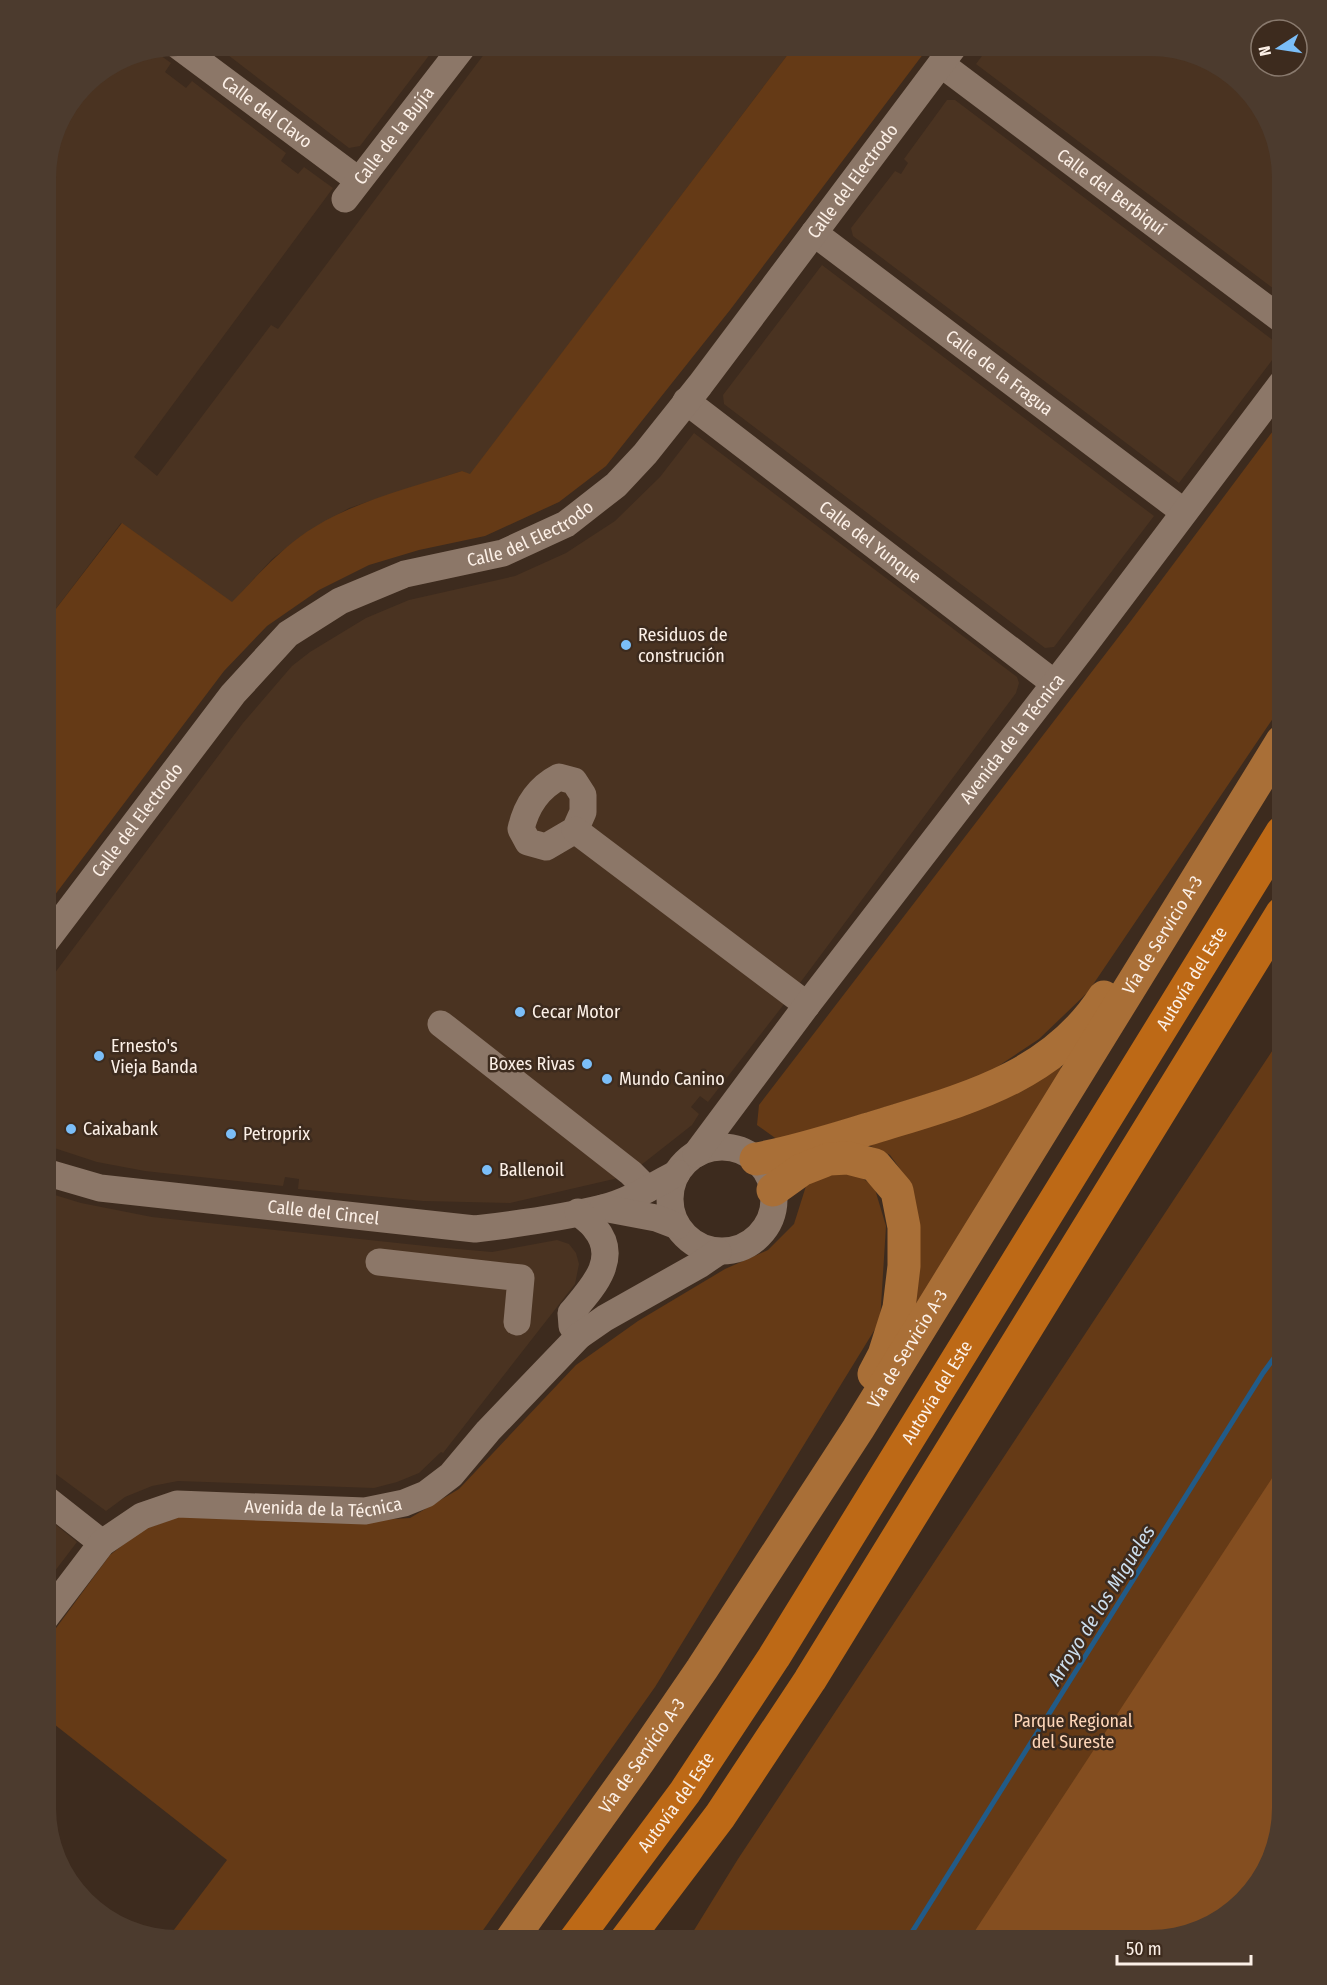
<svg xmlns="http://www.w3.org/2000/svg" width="1327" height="1985" font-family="'Fira Sans Condensed',sans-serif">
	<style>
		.built { fill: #4a3321 }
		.green { fill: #653a16 }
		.forest { fill: #844e20 }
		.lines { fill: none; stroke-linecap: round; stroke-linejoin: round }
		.stream { stroke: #215b88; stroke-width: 5 }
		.minor { stroke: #8c7768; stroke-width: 27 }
		.major { stroke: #a96f37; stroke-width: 33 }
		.highway { stroke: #bd6916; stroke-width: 33 }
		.poi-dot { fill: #7bbef8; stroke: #3d2b1e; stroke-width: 2 }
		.labels { text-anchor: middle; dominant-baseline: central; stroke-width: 5; stroke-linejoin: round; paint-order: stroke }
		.street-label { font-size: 18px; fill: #fcf0e7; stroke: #3d2b1e }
		.poi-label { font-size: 18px; fill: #fcf0e7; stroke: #3d2b1e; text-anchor: start }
		.park-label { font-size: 18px; fill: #fdd5b8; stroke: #3d2b1e }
		.water-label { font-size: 20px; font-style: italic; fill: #cbdded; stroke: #3d2b1e }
	</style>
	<rect width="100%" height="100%" fill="#3d2b1e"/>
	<!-- built -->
	<path class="built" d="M 215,45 L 437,45 L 360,146 L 349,148 Z
		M 491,45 L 795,45 L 470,475 L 462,471 L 349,508 L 303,535 L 272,559 L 232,603 L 121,523 L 45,623 L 45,169 L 58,119 L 84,83 L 127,55 L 153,50 L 171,63 L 165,72 L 186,88 L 192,81 L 226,107 L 286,153 L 281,161 L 298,174 L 304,167 L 333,188 L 134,457 L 157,476 L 271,325 L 278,329 Z
		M 990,45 L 1158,45 L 1223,67 L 1264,111 L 1282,177 L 1282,295 L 976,64 Z
		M 947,100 L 955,100 L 1282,347 L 1179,483 L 853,236 L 851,228 L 895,171 L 901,174 L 908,163 L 904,159 Z
		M 822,265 L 1154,516 L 1054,647 L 1045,648 L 724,404 L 723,395 Z
		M 694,433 L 1017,677 L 1019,683 L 1016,693 L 788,999 L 708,1102 L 700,1096 L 691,1107 L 699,1114 L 692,1125 L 631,1173 L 614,1179 L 510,1203 L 423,1201 L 298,1189 L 299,1179 L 285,1177 L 283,1186 L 145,1171 L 97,1162 L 45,1145 L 45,986 L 243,723 L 292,666 L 310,652 L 366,618 L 409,600 L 515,576 L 566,553 L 615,521 L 660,477 Z
		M 45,1192 L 81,1203 L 152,1217 L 435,1247 L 492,1252 L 557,1240 L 569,1244 L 576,1253 L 579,1264 L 575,1284 L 443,1453 L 441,1452 L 419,1473 L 397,1482 L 374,1488 L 178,1481 L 152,1486 L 125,1497 L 106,1511 L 45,1466 Z
		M 45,1516 L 77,1542 L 45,1584 Z"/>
	<!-- green -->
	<path class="green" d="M 795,45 L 930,45 L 730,310 L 606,466 L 559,502 L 485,536 L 419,550 L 369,565 L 319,590 L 267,626 L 224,671 L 45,908 L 45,683 L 52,674 L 45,668 L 45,623 L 122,523 L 232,602 C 254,579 275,555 301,536 C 348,502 408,489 462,471 L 470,474 Z
		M 1282,419 L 1282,705 L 1088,992 L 1039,1039 L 982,1077 L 778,1140 L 757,1125 L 759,1105 L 1130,622 Z
		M 1282,1036 L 1282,1808 L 1264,1874 L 1216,1922 L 1150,1940 L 688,1940 L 738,1859 Z
		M 1057,1064 L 1065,1071 L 918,1313 L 910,1308 L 911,1184 L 890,1155 L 866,1144 Z
		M 828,1173 L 857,1175 L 874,1186 L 886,1226 L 880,1321 L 655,1687 L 476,1940 L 167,1939 L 227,1860 L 45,1717 L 45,1643 L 110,1555 L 142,1530 L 187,1514 L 345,1522 L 410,1518 L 459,1489 L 576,1365 L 638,1321 L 725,1269 L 768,1250 L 794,1224 L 806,1186 Z"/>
	<!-- forest -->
	<path class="forest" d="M 1282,1463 L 1282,1808 L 1264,1874 L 1216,1922 L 1150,1940 L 969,1940 Z"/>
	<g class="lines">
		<!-- stream -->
		<path class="stream" d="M 907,1940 L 1263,1373 L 1282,1347"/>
		<!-- minor -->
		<g class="minor">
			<path id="s1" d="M 177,45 L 358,180"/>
			<path id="s2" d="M 941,64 L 1282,320"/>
			<path id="s3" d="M 345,199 L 464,45"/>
			<path id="s4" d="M 814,233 L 1184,512"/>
			<path id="s5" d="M 686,401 L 1054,683"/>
			<path d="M 559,777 L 574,781 L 583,795 L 583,812 L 575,830 L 546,847 L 528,842 L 521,829 C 526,807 538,788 559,777 Z"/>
			<path d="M 575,830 L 807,1005"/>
			<path id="s6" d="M 45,942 L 233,694 L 288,634 L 340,601 L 405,574 L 503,553 L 566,524 L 616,485 L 645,454 L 700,385 L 955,45"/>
			<path d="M 441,1024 L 631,1173 L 647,1189"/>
			<circle cx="722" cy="1199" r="52"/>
			<path id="s7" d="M 696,1154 L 807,1005 L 1083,647 L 1282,383"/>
			<path id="s8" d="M 45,1172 L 100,1188 L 475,1229 C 517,1224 561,1218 602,1208 C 628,1202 653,1186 677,1173"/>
			<path d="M 603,1208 L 656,1218 L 677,1226"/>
			<path d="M 578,1212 C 583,1217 591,1222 595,1228 C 621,1259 591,1289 571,1313 L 572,1326 L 579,1336"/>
			<path d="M 379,1262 L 521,1278 L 517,1322"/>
			<path d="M 45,1498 L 102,1543"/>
			<path id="s9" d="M 45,1618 L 102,1543 L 142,1516 L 177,1504 L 365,1511 L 404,1503 L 426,1494 L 451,1475 L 488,1431 L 579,1336 L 605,1318 L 699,1265 L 718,1252"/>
		</g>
		<!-- major -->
		<g class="major">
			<path d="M 756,1159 C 796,1152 835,1139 875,1127 C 962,1100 1051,1079 1104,997"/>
			<path d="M 773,1190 L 801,1170 L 829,1159 L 848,1158 L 875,1165 L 897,1191 L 904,1227 L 904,1266 L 899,1308 L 884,1355 L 874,1374"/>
			<path id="s10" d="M 511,1940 L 639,1761 L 702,1669 L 858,1429 L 1282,741"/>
		</g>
		<!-- highway -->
		<g class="highway">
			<path id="s11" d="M 575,1940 L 685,1792 L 774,1657 L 1282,832"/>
			<path d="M 626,1940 L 720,1816 L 810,1680 L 1282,913"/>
		</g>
	</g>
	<!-- markers -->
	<g class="poi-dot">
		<circle cx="626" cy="645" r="6"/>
		<circle cx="520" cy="1012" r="6"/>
		<circle cx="99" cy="1056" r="6"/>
		<circle cx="587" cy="1064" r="6"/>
		<circle cx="607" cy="1079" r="6"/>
		<circle cx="71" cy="1129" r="6"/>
		<circle cx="231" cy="1134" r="6"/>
		<circle cx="487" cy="1170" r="6"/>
	</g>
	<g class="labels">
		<!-- street labels -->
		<g class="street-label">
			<text stroke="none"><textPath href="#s1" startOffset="112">Calle del Clavo</textPath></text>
			<text stroke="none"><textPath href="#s3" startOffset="80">Calle de la Bujía</textPath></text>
			<text stroke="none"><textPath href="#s6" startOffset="1143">Calle del Electrodo</textPath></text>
			<text stroke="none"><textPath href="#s2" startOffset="213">Calle del Berbiquí</textPath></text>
			<text stroke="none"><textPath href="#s4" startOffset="232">Calle de la Fragua</textPath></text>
			<text stroke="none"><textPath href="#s6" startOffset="657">Calle del Electrodo</textPath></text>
			<text stroke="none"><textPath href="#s5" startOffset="232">Calle del Yunque</textPath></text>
			<text stroke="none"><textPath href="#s7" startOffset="522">Avenida de la Técnica</textPath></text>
			<text stroke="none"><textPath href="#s6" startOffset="153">Calle del Electrodo</textPath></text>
			<text stroke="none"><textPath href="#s10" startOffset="1198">Vía de Servicio A-3</textPath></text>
			<text stroke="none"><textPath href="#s11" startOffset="1143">Autovía del Este</textPath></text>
			<text stroke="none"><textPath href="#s8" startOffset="282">Calle del Cincel</textPath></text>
			<text stroke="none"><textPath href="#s10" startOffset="712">Vía de Servicio A-3</textPath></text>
			<text stroke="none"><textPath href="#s11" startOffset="657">Autovía del Este</textPath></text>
			<text stroke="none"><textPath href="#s9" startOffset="326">Avenida de la Técnica</textPath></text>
			<text stroke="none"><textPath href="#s10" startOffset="226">Vía de Servicio A-3</textPath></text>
			<text stroke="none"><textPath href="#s11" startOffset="171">Autovía del Este</textPath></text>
		</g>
		<!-- poi labels -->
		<g class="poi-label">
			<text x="638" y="635">Residuos de<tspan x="638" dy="21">construción</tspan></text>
			<text x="532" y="1012">Cecar Motor</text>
			<text x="111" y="1046">Ernesto's<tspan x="111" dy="21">Vieja Banda</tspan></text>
			<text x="575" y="1064" text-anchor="end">Boxes Rivas</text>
			<text x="619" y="1079">Mundo Canino</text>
			<text x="83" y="1129">Caixabank</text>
			<text x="243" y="1134">Petroprix</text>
			<text x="499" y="1170">Ballenoil</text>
		</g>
		<!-- park labels -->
		<g class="park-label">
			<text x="1073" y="1721">Parque Regional<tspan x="1073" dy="21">del Sureste</tspan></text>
		</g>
		<!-- water labels -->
		<g class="water-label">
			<text transform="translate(1101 1605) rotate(-58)">Arroyo de los Migueles</text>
		</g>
	</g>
	<!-- crop -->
	<path d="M0 0H1327V1985H0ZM178 56H1150A122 122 0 0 1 1272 178V1808A122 122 0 0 1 1150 1930H178A122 122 0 0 1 56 1808V178A122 122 0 0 1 178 56Z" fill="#4c3b2e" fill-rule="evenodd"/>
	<!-- north arrow -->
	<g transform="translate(1279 48) rotate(258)"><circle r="28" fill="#3d2b1e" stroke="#897a6e" stroke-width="1.5"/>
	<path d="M0-4.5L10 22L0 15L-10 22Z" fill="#7bbef8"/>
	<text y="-9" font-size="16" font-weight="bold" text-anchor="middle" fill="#fcf0e7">N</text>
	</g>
	<!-- scale -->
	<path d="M1117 1955v9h134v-9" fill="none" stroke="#fcf0e7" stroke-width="3"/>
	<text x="1126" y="1955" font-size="18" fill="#fcf0e7" stroke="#3d2b1e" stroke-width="4.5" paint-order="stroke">50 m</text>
</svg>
